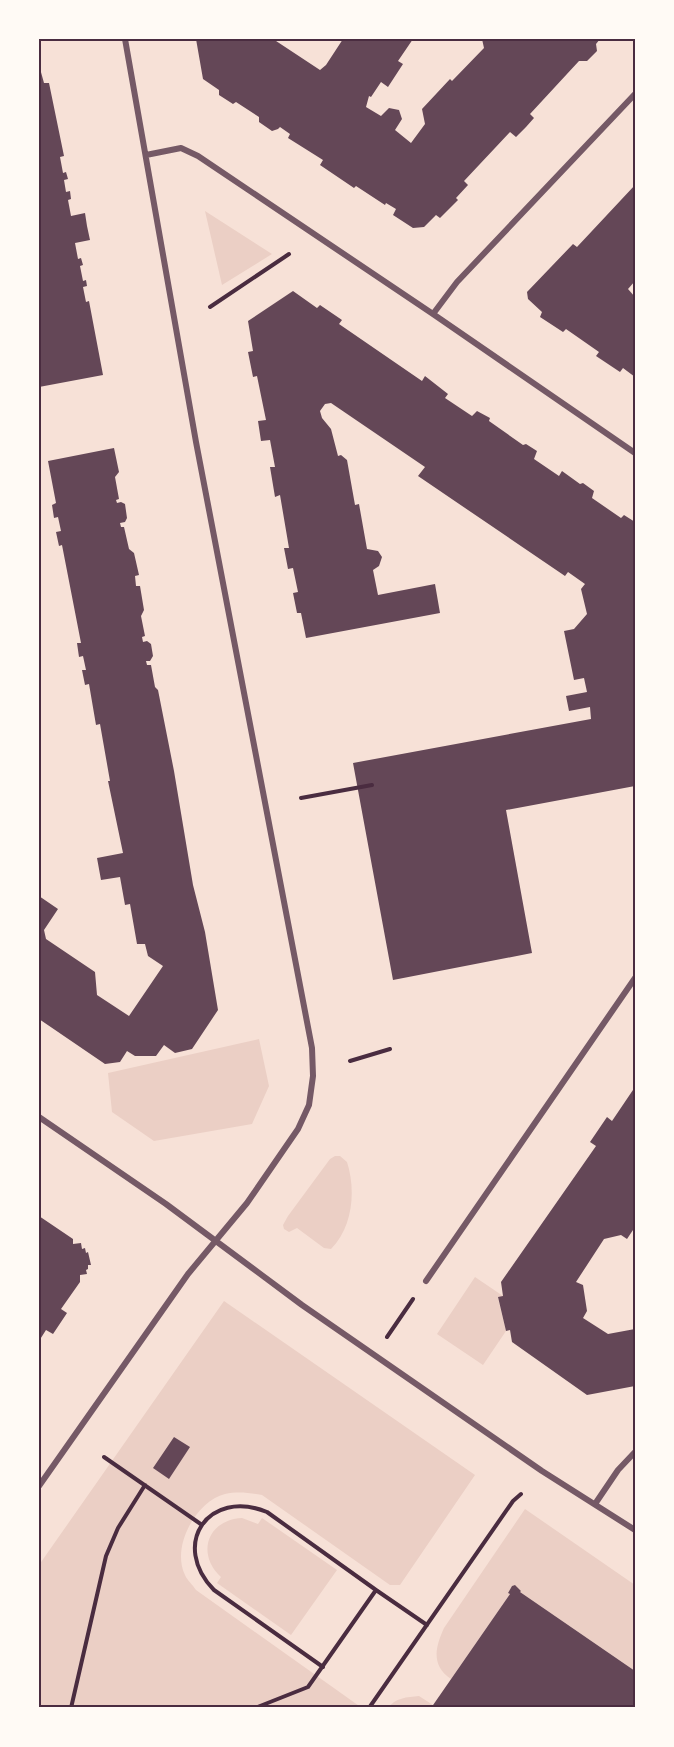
<svg xmlns="http://www.w3.org/2000/svg" width="674" height="1747" font-family="'Source Serif 4',serif">
	<style>
		.green { fill: #ebcfc5 }
		.building { fill: #644757 }
		.lines { fill: none; stroke-linecap: round; stroke-linejoin: round }
		.path { stroke: #4a2c40; stroke-width: 4 }
		.minor { stroke: #755966; stroke-width: 6 }
		.neatline { fill: none; stroke: #4a2c40; stroke-width: 2 }
	</style>
	<rect width="100%" height="100%" fill="#f7e1d7"/>
	<!-- green -->
	<path class="green" d="M 205,211 L 272,254 L 222,285 Z
		M 259,1039 L 269,1086 L 252,1124 L 154,1141 L 112,1112 L 108,1073 Z
		M 335,1156 L 340,1156 L 347,1162 C 356,1190 353,1227 331,1249 L 324,1248 L 297,1228 L 289,1232 L 284,1229 L 283,1225 L 288,1216 L 330,1159 Z
		M 475,1277 L 503,1296 L 498,1298 L 506,1331 L 483,1365 L 437,1334 Z
		M 224,1301 L 475,1475 L 400,1585 L 390,1585 L 262,1495 C 250,1493 238,1491 225,1494 C 196,1501 171,1547 185,1575 C 187,1580 193,1585 196,1590 L 362,1708 L 39,1708 L 39,1565 Z
		M 525,1509 L 635,1585 L 635,1671 L 520,1592 L 515,1585 L 512,1586 L 508,1593 L 510,1594 L 451,1679 C 431,1665 435,1648 444,1628 Z
		M 242,1518 L 258,1524 L 262,1518 L 337,1570 L 291,1635 L 217,1583 L 221,1577 C 196,1554 207,1520 242,1518 Z
		M 419,1696 L 433,1705 L 431,1708 L 388,1708 C 395,1698 407,1697 419,1696 Z"/>
	<!-- building -->
	<path class="building" d="M 196,39 L 273,39 L 320,70 L 326,65 L 343,39 L 413,39 L 398,61 L 403,64 L 388,87 L 381,82 L 371,97 L 369,96 L 366,107 L 381,116 L 389,108 L 399,110 L 402,119 L 395,130 L 411,143 L 425,124 L 422,109 L 450,79 L 452,81 L 484,48 L 482,39 L 600,39 L 596,44 L 597,51 L 587,61 L 579,61 L 530,114 L 534,118 L 526,127 L 516,137 L 510,132 L 464,181 L 468,185 L 456,198 L 458,200 L 440,218 L 436,215 L 424,227 L 413,228 L 393,215 L 396,209 L 386,203 L 385,205 L 356,186 L 354,188 L 320,165 L 323,160 L 288,138 L 290,134 L 280,127 L 278,129 L 272,131 L 259,122 L 259,117 L 236,102 L 233,104 L 219,95 L 219,90 L 203,79 Z
		M 39,65 L 44,83 L 49,83 L 64,156 L 60,157 L 63,173 L 66,172 L 68,179 L 64,180 L 66,192 L 70,191 L 71,199 L 68,200 L 71,216 L 85,213 L 87,226 L 90,240 L 75,243 L 78,259 L 81,258 L 83,265 L 80,266 L 83,281 L 86,280 L 87,286 L 83,287 L 86,302 L 89,301 L 103,375 L 39,387 Z
		M 635,185 L 635,281 L 628,289 L 635,297 L 635,377 L 623,368 L 620,372 L 596,356 L 599,352 L 566,329 L 563,332 L 540,317 L 542,312 L 528,299 L 527,292 L 573,244 L 577,247 Z
		M 293,291 L 317,308 L 320,305 L 342,320 L 339,324 L 422,381 L 425,376 L 448,394 L 445,398 L 472,416 L 477,411 L 490,418 L 489,421 L 523,445 L 526,444 L 537,451 L 534,459 L 559,476 L 562,471 L 580,484 L 583,483 L 594,491 L 592,498 L 621,518 L 624,515 L 635,522 L 635,786 L 506,810 L 532,953 L 393,980 L 353,763 L 591,719 L 590,707 L 569,711 L 566,696 L 587,692 L 584,678 L 574,680 L 564,631 L 574,629 L 587,614 L 581,589 L 585,584 L 568,572 L 565,576 L 418,476 L 425,467 L 331,403 L 325,404 L 320,411 L 322,418 L 331,429 L 338,456 L 341,455 L 347,460 L 355,505 L 359,504 L 367,549 L 378,551 L 382,557 L 379,566 L 373,570 L 378,595 L 435,584 L 440,613 L 306,638 L 301,613 L 297,613 L 293,593 L 298,592 L 293,568 L 288,569 L 284,548 L 289,548 L 280,495 L 275,497 L 270,467 L 275,467 L 270,440 L 261,441 L 258,421 L 266,420 L 257,376 L 253,377 L 248,352 L 253,351 L 248,321 Z
		M 114,448 L 119,472 L 115,477 L 119,499 L 116,500 L 117,503 L 121,502 L 125,504 L 127,518 L 125,522 L 120,523 L 121,527 L 124,527 L 129,549 L 134,553 L 139,575 L 135,576 L 136,586 L 140,586 L 144,610 L 141,616 L 145,636 L 142,637 L 143,642 L 147,641 L 151,644 L 153,656 L 150,661 L 146,661 L 147,665 L 151,665 L 155,687 L 158,690 L 174,771 L 193,885 L 205,932 L 218,1010 L 192,1049 L 175,1053 L 164,1045 L 156,1056 L 135,1056 L 127,1051 L 120,1062 L 105,1064 L 39,1019 L 39,896 L 58,909 L 44,930 L 46,939 L 95,972 L 97,995 L 129,1016 L 163,966 L 148,956 L 145,944 L 137,944 L 130,904 L 125,905 L 120,877 L 101,880 L 97,858 L 123,853 L 108,781 L 110,781 L 100,724 L 96,725 L 89,684 L 85,685 L 82,670 L 86,670 L 83,656 L 79,657 L 77,643 L 81,643 L 62,545 L 59,546 L 56,532 L 61,531 L 58,517 L 54,518 L 52,505 L 56,503 L 48,461 Z
		M 635,1087 L 635,1227 L 627,1239 L 621,1235 L 604,1239 L 576,1282 L 583,1285 L 587,1311 L 583,1318 L 608,1334 L 635,1329 L 635,1386 L 587,1395 L 512,1342 L 510,1330 L 506,1331 L 498,1297 L 503,1296 L 501,1282 L 596,1146 L 590,1142 L 607,1117 L 612,1121 Z
		M 39,1216 L 73,1239 L 73,1244 L 81,1243 L 82,1249 L 85,1248 L 86,1253 L 88,1252 L 91,1265 L 88,1265 L 88,1269 L 86,1270 L 87,1274 L 80,1275 L 80,1282 L 61,1309 L 67,1313 L 53,1334 L 46,1330 L 39,1341 Z
		M 174,1437 L 190,1447 L 169,1479 L 153,1468 Z
		M 515,1585 L 521,1591 L 520,1592 L 635,1671 L 635,1708 L 431,1708 L 510,1594 L 508,1593 L 512,1586 Z"/>
	<g class="lines">
		<!-- path -->
		<path class="path" d="M 210,307 L 289,254
			M 301,798 L 372,785
			M 350,1061 L 390,1049
			M 387,1337 L 413,1299
			M 104,1457 L 202,1525
			M 323,1667 L 214,1590 C 170,1545 208,1488 267,1512 L 376,1590
			M 71,1708 L 106,1556 L 118,1528 L 145,1485
			M 255,1708 L 308,1687 L 376,1590 L 427,1625
			M 369,1708 L 513,1501 L 521,1494"/>
		<!-- minor -->
		<path class="minor" d="M 146,155 L 181,148 L 198,156 L 433,314 L 635,453
			M 433,314 L 457,282 L 635,94
			M 39,1117 L 166,1204 L 302,1305 L 542,1471 L 635,1530
			M 426,1281 L 635,978
			M 39,1486 L 188,1274 L 247,1203 L 298,1129 L 309,1105 L 313,1076 L 312,1048 L 196,442 L 125,39
			M 595,1504 L 618,1470 L 635,1452"/>
	</g>
	<!-- border -->
	<rect width="674" height="1747" fill="none" stroke="#fffaf5" stroke-width="81"/>
	<rect x="40" y="40" width="594" height="1666" class="neatline"/>
</svg>
